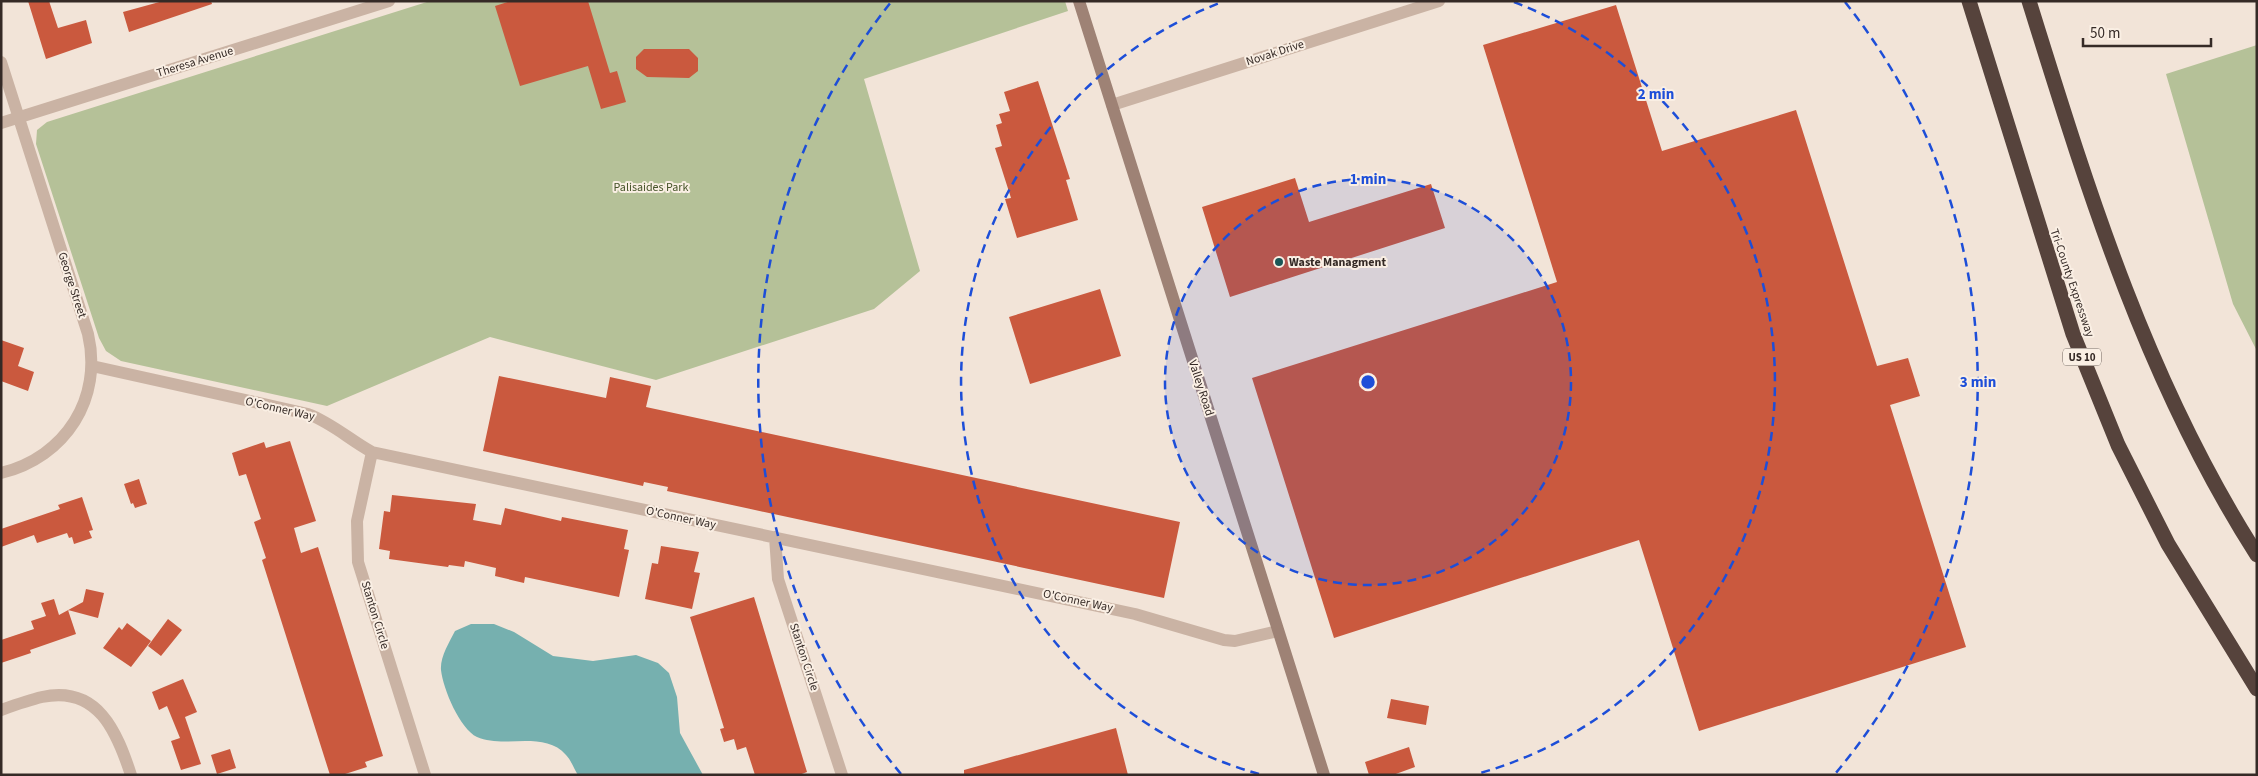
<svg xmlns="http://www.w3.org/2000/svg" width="2258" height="776" font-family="'Source Sans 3',sans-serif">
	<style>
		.green { fill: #b5c198 }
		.water { fill: #76b0af }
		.building { fill: #ca593e }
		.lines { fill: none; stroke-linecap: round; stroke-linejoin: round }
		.minor { stroke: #cab3a4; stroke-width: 12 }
		.secondary { stroke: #9e8275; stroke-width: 12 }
		.motorway { stroke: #56433c; stroke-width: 15 }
		.ring { fill: none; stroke: #1d4ed8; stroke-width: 2.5; stroke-dasharray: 9 6 }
		.poi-dot { fill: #1a5757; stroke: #faefe4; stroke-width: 2 }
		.labels { text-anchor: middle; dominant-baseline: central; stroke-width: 4; stroke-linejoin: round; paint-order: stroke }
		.shield { fill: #faefe4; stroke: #70655f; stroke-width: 1 }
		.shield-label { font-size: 11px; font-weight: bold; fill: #352a26 }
		.street-label { font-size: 12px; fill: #352a26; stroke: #faefe4 }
		.park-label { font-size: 12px; fill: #465429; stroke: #faefe4 }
		.poi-label { font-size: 12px; font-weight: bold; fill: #352a26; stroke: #faefe4; text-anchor: start }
		.centre { fill: #1d4ed8; stroke: #faefe4; stroke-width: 2.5 }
		.ring-label { font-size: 15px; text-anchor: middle; font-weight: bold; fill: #1d4ed8; stroke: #faefe4; stroke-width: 4; stroke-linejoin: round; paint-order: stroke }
	</style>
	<rect width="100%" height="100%" fill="#f2e4d8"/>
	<!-- green -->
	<path class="green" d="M 430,1 L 1065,1 L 1068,11 L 864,79 L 920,271 L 874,309 L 656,380 L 490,337 L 327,406 L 121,361 L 106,351 L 99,338 L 36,144 L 37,130 L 47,122 Z
		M 2257,45 L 2257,351 L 2233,304 L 2166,74 Z"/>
	<!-- water -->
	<path class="water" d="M 471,624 L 494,624 L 514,632 L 553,656 L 593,661 L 636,655 L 658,663 L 669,673 L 677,697 L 680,733 L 703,775 L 578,775 C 574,769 571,760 566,755 C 544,730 504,749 477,737 C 460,729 443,689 441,670 C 440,657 449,643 455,631 Z"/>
	<!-- building -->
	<path class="building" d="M 28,1 L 49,1 L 58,28 L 86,20 L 92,43 L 46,59 Z
		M 163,1 L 211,1 L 212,4 L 129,32 L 123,12 Z
		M 511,1 L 588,1 L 610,73 L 617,71 L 626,102 L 601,109 L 588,66 L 520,86 L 495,6 Z
		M 1616,5 L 1662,151 L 1796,110 L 1877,366 L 1908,358 L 1920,396 L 1890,405 L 1966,647 L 1699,731 L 1639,540 L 1334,638 L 1252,378 L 1557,282 L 1483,45 Z
		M 644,49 L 689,49 L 698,58 L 698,71 L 689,78 L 647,77 L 636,69 L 636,57 Z
		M 1038,81 L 1070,179 L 1066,180 L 1078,220 L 1017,238 L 1005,199 L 1011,198 L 995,148 L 1002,146 L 996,125 L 1002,123 L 999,114 L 1010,111 L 1004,92 Z
		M 1295,178 L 1309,222 L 1431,184 L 1445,228 L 1230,297 L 1202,207 Z
		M 1100,289 L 1121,356 L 1030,384 L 1009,317 Z
		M 1,340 L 24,348 L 18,366 L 34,372 L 28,391 L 1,381 Z
		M 499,376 L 606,398 L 610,377 L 651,386 L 646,407 L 1180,522 L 1164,598 L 667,491 L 668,487 L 644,482 L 643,486 L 483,451 Z
		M 290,441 L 316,521 L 294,528 L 301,553 L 318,547 L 383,756 L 365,762 L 367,767 L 342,775 L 330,775 L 262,560 L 266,558 L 254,522 L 261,519 L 246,474 L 239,476 L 232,453 L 264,442 L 266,448 Z
		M 139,479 L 147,504 L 135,508 L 133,503 L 131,504 L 124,484 Z
		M 392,495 L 476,504 L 473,520 L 501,525 L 505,508 L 561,521 L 562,517 L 628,530 L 624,549 L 629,550 L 619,597 L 525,577 L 524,583 L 495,576 L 496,568 L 465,561 L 464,567 L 449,565 L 448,567 L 389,559 L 390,551 L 379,549 L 384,511 L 390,512 Z
		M 82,497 L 93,530 L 89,531 L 92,538 L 74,544 L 72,537 L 69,538 L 67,533 L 37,543 L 34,535 L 1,547 L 1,529 L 60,509 L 58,505 Z
		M 661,546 L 699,552 L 694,572 L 700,573 L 692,609 L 645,599 L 652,563 L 658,564 Z
		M 86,589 L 104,593 L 98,618 L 68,610 L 76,634 L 30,650 L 31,653 L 1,663 L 1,640 L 34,629 L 31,621 L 46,616 L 41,603 L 54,599 L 59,615 L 83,602 Z
		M 754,597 L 807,772 L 799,775 L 755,775 L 746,747 L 737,750 L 734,739 L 724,742 L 720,729 L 724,728 L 690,617 Z
		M 168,619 L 182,630 L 161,656 L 148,646 Z
		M 127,623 L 151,641 L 131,667 L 103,648 L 119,627 L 122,630 Z
		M 183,679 L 197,712 L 185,717 L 201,764 L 181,770 L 171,741 L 180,738 L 167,706 L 159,710 L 152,692 Z
		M 1391,699 L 1429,706 L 1426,725 L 1387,718 Z
		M 1116,728 L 1128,775 L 964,775 L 964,770 Z
		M 1409,747 L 1415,767 L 1393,775 L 1369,775 L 1365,762 Z
		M 230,749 L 236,768 L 217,774 L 211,755 Z"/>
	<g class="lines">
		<!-- minor -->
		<path class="minor" d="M 1,62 L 88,334 C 103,398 66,457 1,473
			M 1112,105 L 1439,1
			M 1,123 L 389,1
			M 92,366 L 308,414 C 332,423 350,440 372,452 L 1135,614 L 1224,640 L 1235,641 L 1278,631
			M 372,452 L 357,521 L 358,562 L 425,775
			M 775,537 L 778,579 L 842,775
			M 1,710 C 15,705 29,700 42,697 C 98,685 117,732 131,775"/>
		<!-- secondary -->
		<path class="secondary" d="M 1079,1 L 1324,775"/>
		<!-- motorway -->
		<path class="motorway" d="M 1969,1 L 2073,334 L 2118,445 L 2168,544 L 2257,689
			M 2029,1 C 2089,194 2147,383 2257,555"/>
	</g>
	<!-- distance rings -->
	<circle cx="1368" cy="382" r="203" fill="#1d4ed8" fill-opacity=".12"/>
	<g class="ring">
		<circle cx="1368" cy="382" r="203"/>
		<path d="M1259 774A407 407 0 0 1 1222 2M1514 2A407 407 0 0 1 1477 774"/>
		<path d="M901 774A610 610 0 0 1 891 2M1845 2A610 610 0 0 1 1835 774"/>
	</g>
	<!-- markers -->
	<circle class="poi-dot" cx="1279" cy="262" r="5"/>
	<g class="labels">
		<!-- shield labels -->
		<rect class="shield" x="2063" y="348.5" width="38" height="17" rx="4"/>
		<g class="shield-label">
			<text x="2082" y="357">US 10</text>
		</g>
		<!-- street labels -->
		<g class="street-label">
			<text transform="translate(1275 53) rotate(-18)">Novak Drive</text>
			<text transform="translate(195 62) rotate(-17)">Theresa Avenue</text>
			<text transform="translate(2072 283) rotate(71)">Tri-County Expressway</text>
			<text transform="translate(72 285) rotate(72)">George Street</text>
			<text transform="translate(1201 388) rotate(72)">Valley Road</text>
			<text transform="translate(280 409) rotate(13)">O'Conner Way</text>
			<text transform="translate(681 518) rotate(12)">O'Conner Way</text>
			<text transform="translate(1078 601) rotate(12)">O'Conner Way</text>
			<text transform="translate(375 615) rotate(73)">Stanton Circle</text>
			<text transform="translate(804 657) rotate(72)">Stanton Circle</text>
		</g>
		<!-- park labels -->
		<g class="park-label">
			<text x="651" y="187">Palisaides Park</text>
		</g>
		<!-- poi labels -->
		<g class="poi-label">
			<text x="1289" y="262">Waste Managment</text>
		</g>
	</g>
	<circle cx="1368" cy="382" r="8" class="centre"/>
	<g class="ring-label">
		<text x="1656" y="99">2 min</text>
		<text x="1368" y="184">1 min</text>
		<text x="1978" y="387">3 min</text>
	</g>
	<!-- border -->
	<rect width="2258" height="776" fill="none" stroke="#352a26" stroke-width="5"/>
	<!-- scale -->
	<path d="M2083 38v8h128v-8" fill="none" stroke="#352a26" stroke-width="2.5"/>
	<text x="2090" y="38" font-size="15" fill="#352a26" stroke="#faefe4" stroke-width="4" paint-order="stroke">50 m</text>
</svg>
